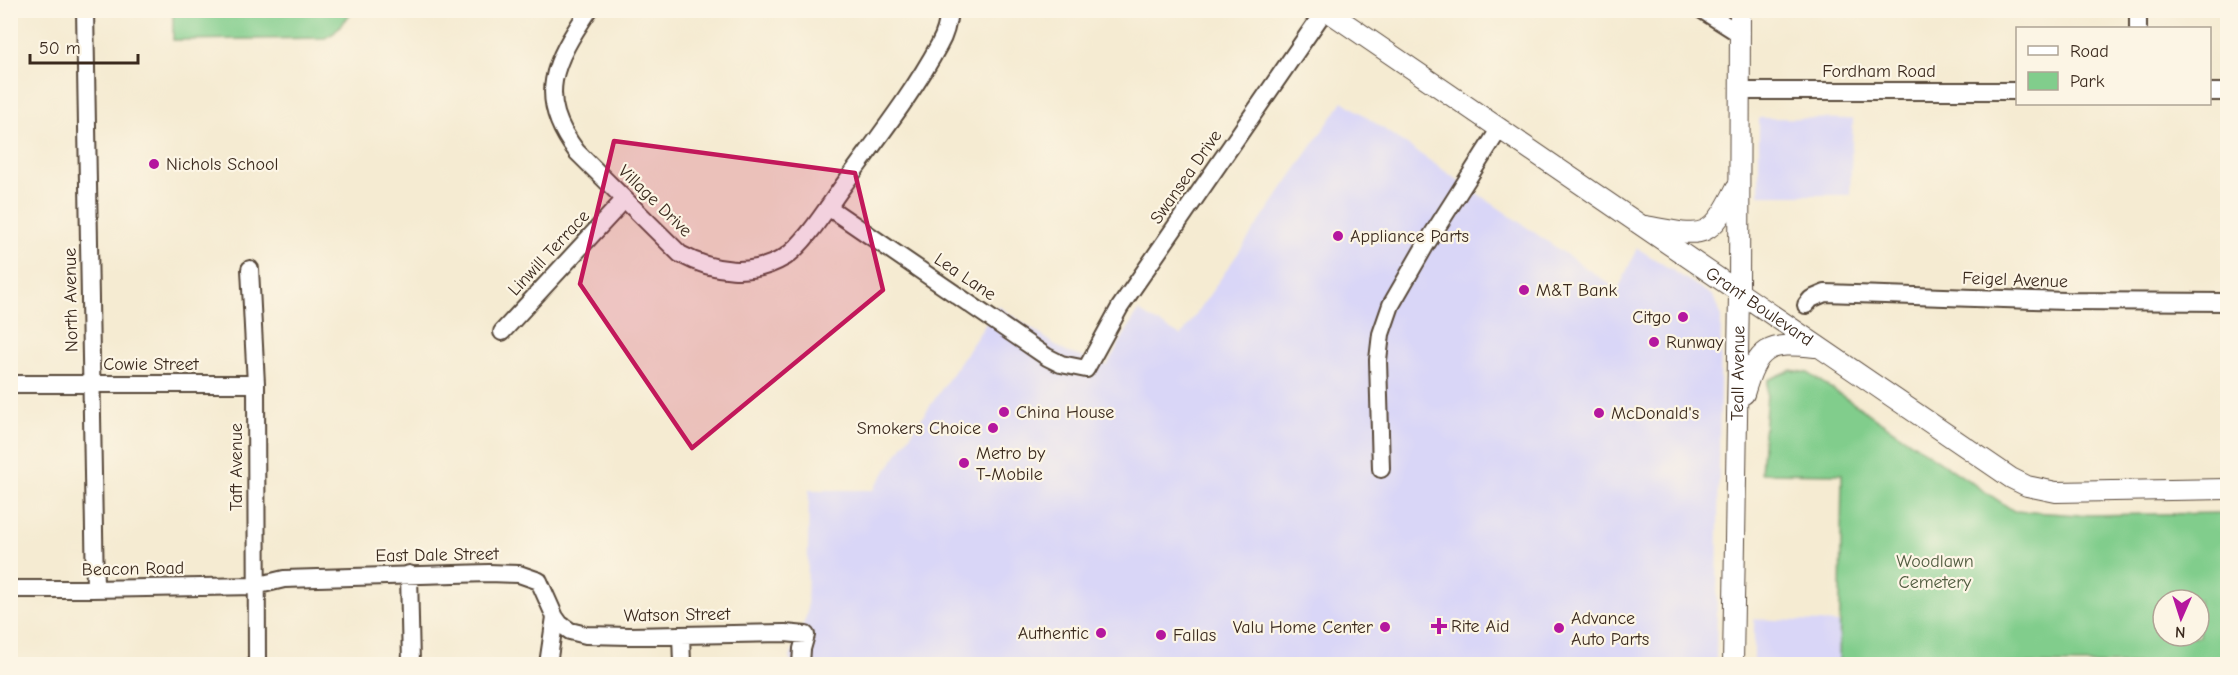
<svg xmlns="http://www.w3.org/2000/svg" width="2238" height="675" font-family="'Comic Neue',sans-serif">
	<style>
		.built { fill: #d9d6f7 }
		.green { fill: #81cd8c; stroke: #5e7c55; stroke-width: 1.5; fill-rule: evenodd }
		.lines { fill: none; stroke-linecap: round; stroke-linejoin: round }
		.minor-casing { stroke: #574739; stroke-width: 20 }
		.tertiary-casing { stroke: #574739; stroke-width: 22 }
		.minor { stroke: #fff; stroke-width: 16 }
		.tertiary { stroke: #fff; stroke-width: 20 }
		.marked { fill: #c2185b; fill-opacity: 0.2; stroke: #c2185b; stroke-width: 4.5; stroke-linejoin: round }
		.poi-dot { fill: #b5179e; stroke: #fcf5e5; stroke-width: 2 }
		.labels { text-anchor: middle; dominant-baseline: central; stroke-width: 4.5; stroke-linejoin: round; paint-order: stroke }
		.street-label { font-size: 18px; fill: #3b2a1e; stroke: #fcf5e5 }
		.poi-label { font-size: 18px; fill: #3b2a1e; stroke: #fcf5e5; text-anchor: start }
		.park-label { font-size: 18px; fill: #505b3f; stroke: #fcf5e5 }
	</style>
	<rect width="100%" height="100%" fill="#fcf5e5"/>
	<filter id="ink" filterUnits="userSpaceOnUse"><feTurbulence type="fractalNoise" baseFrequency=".0167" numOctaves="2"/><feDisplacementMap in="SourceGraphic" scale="12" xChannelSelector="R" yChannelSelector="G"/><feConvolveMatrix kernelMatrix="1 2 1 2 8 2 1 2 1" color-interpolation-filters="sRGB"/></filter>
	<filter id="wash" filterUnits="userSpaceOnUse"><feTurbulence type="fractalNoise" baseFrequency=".008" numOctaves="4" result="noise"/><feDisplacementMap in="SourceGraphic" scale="24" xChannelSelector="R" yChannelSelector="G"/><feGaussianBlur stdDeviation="1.35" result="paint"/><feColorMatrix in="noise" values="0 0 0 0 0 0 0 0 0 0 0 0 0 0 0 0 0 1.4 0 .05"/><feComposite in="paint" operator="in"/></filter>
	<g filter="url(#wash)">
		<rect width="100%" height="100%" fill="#f5ebd2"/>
		<!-- built -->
		<path class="built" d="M 1343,101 L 1618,290 L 1637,248 L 1713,296 L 1721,317 L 1716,664 L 791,664 L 790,658 L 807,614 L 809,490 L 873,490 L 998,306 L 1066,352 L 1107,365 L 1138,311 L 1181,336 Z
			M 1759,118 L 1853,119 L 1850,195 L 1759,195 Z
			M 1754,619 L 1840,623 L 1839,664 L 1754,664 Z"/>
		<!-- green -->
		<path class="green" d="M 173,11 L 173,10 L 353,11 L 334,33 L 325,38 L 173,40 Z
			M 1791,370 L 1808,373 L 2014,511 L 2081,515 L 2227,513 L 2227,664 L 1839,664 L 1842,474 L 1761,473 L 1768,380 ZM 2163,600 L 2199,600 L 2199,636 L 2163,636 Z"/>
	</g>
	<g filter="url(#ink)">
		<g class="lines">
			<!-- minor casing -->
			<g class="minor-casing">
				<path id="minor" d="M 85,10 L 95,589
					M 589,10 C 554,62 535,97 577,152 L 680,254 C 713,272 752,277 785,257 C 805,244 829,205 843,186 C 876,140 912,95 939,45 C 945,35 948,23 949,10
					M 1702,10 L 1740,34
					M 2138,28 L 2138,10
					M 1740,91 L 2018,91
					M 2210,92 L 2228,92
					M 828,207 L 1047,357 L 1061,364 L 1086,369 L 1120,307 L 1325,10
					M 250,269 L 256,384 L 257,664
					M 1806,305 L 1811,299 L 1825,293 L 2066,301 L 2228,302
					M 502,332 L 624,200
					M 10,384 L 256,384
					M 1381,469 L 1378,360 L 1381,334 L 1391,305 L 1425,246 L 1500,128
					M 409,574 L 411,664
					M 10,589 L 92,589 L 255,586 L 284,579 L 489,573 L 519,574 L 539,581 L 555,617 L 548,664
					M 555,617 L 560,624 L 570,631 L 586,635 L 629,636 L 785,633 L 806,635 L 802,649 L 801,664
					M 681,635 L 682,664"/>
			</g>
			<!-- tertiary casing -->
			<g class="tertiary-casing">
				<g id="tertiary">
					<path id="s1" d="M 1326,10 L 2011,478 L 2027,486 L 2056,492 L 2228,489"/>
					<path d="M 1646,226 C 1702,236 1709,243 1736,188"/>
					<path d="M 1744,394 C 1758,347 1767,342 1815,347"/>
					<path id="s2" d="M 1733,664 L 1739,294 L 1740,10"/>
				</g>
			</g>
			<!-- minor -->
			<use href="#minor" class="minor"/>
			<!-- tertiary -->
			<use href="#tertiary" class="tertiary"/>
		</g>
	</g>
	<!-- marked area -->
	<path class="marked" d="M 614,141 L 855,173 L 883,290 L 692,448 L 580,284 Z"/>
	<!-- markers -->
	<g class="poi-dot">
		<circle cx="154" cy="164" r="6"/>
		<circle cx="1338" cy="236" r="6"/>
		<circle cx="1524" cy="290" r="6"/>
		<circle cx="1683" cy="317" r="6"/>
		<circle cx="1654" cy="342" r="6"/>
		<circle cx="1004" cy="412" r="6"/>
		<circle cx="1599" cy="413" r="6"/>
		<circle cx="993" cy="428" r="6"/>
		<circle cx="964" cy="463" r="6"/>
		<path d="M1436 617h6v6h6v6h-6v6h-6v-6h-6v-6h6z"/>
		<circle cx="1385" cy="627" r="6"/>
		<circle cx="1559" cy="628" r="6"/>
		<circle cx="1101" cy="633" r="6"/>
		<circle cx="1161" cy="635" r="6"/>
	</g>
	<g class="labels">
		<!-- street labels -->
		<g class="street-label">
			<text x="1879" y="71">Fordham Road</text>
			<text transform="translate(1186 177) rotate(-55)">Swansea Drive</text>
			<text transform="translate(655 201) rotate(44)">Village Drive</text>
			<text transform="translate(549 253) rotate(-47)">Linwill Terrace</text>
			<text transform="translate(965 277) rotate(34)">Lea Lane</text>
			<text transform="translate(2015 280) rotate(2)">Feigel Avenue</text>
			<text transform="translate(71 300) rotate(-91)">North Avenue</text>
			<text stroke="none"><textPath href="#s1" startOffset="525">Grant Boulevard</textPath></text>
			<text x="151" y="364">Cowie Street</text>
			<text stroke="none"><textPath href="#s2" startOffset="291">Teall Avenue</textPath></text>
			<text transform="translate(236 467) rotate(-90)">Taft Avenue</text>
			<text transform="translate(437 555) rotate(-1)">East Dale Street</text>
			<text transform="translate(133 569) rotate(-1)">Beacon Road</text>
			<text transform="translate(677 615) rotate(-1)">Watson Street</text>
		</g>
		<!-- poi labels -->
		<g class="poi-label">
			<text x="166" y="164">Nichols School</text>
			<text x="1350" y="236">Appliance Parts</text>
			<text x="1536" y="290">M&amp;T Bank</text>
			<text x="1671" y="317" text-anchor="end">Citgo</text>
			<text x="1666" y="342">Runway</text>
			<text x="1016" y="412">China House</text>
			<text x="1611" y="413">McDonald's</text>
			<text x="981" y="428" text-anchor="end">Smokers Choice</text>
			<text x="976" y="453">Metro by<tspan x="976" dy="21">T-Mobile</tspan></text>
			<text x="1571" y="618">Advance<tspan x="1571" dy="21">Auto Parts</tspan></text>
			<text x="1451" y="626">Rite Aid</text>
			<text x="1373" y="627" text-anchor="end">Valu Home Center</text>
			<text x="1089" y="633" text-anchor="end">Authentic</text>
			<text x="1173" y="635">Fallas</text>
		</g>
		<!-- park labels -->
		<g class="park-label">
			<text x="1935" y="561">Woodlawn<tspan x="1935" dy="21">Cemetery</tspan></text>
		</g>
	</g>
	<!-- margin -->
	<rect width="2238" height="675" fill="none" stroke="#fcf5e5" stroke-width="36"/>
	<!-- legend -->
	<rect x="2016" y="27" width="195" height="78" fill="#fcf5e5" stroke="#afa495" stroke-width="1.5"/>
	<rect x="2028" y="46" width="30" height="9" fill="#ffffff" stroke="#afa495" stroke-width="1.5"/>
	<text x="2070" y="57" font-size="18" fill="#3b2a1e">Road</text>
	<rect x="2028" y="72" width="30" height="18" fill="#81cd8c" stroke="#afa495" stroke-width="1.5"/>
	<text x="2070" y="87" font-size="18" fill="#3b2a1e">Park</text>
	<!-- north arrow -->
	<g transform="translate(2181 618) rotate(183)"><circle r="28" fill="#fcf5e5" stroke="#afa495" stroke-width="1.5"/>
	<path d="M0-4.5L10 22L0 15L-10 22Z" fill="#b5179e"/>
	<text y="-9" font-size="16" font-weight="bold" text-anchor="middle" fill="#3b2a1e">N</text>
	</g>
	<!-- scale -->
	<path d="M30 54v9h108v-9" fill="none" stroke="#3b2a1e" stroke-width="3"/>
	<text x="39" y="54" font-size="18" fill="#3b2a1e" stroke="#fcf5e5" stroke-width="4.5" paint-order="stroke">50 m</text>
</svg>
